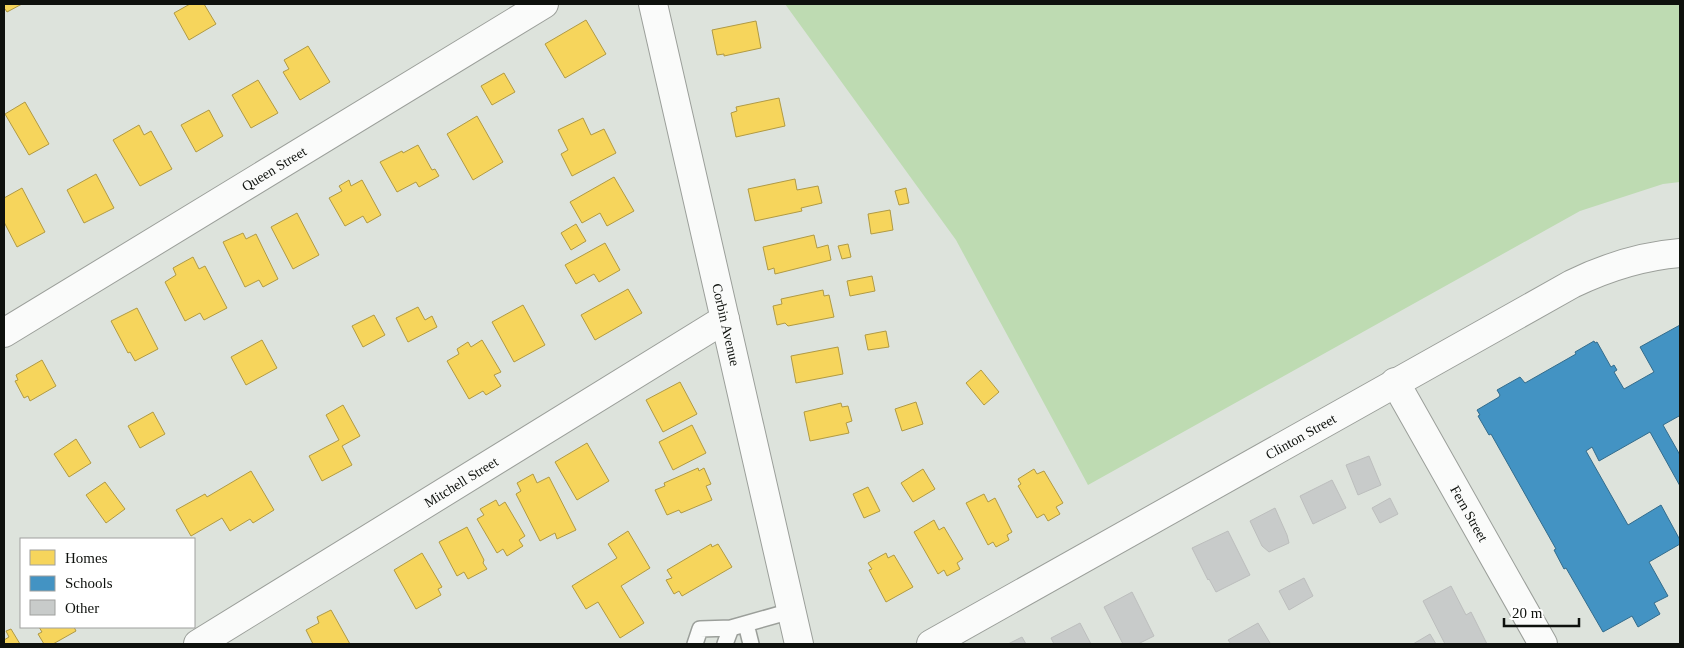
<svg xmlns="http://www.w3.org/2000/svg" width="1684" height="648" font-family="Georgia,serif">
	<style>
		.green { fill: #bedbb2 }
		.homes { fill: #f6d55c; stroke: #b09a44 }
		.schools { fill: #4393c3; stroke: #336c8c }
		.building { fill: #c8cbca; stroke: #bcbebd }
		.lines { fill: none; stroke-linecap: round; stroke-linejoin: round }
		.lane-casing { stroke: #9b9f9a; stroke-width: 18 }
		.street-casing { stroke: #9b9f9a; stroke-width: 30 }
		.secondary-casing { stroke: #9b9f9a; stroke-width: 30 }
		.lane { stroke: #fafbfa; stroke-width: 15 }
		.street { stroke: #fafbfa; stroke-width: 28 }
		.secondary { stroke: #fafbfa; stroke-width: 28 }
		.labels { text-anchor: middle; dominant-baseline: central; stroke-width: 5; stroke-linejoin: round; paint-order: stroke }
		.street-label { font-size: 14px; fill: #0e110d; stroke: #fff }
	</style>
	<rect width="100%" height="100%" fill="#dde3dc"/>
	<!-- green -->
	<path class="green" d="M 785,4 L 1680,4 L 1680,182 L 1663,184 L 1580,211 L 1088,485 L 956,240 Z"/>
	<!-- homes -->
	<path class="homes" d="M 4,4 L 22,4 L 7,12 L 5,9 L 4,10 Z
		M 190,4 L 204,4 L 216,24 L 189,40 L 174,13 Z
		M 586,20 L 606,54 L 565,78 L 545,44 Z
		M 756,21 L 761,48 L 724,56 L 724,54 L 717,55 L 712,30 Z
		M 308,46 L 330,82 L 300,100 L 283,72 L 289,69 L 284,60 Z
		M 504,73 L 515,92 L 492,105 L 481,86 Z
		M 258,80 L 278,113 L 251,128 L 232,95 Z
		M 779,98 L 785,126 L 736,137 L 731,113 L 737,111 L 736,107 Z
		M 25,102 L 49,144 L 29,155 L 5,114 Z
		M 209,110 L 223,136 L 196,152 L 181,125 Z
		M 477,116 L 503,162 L 473,180 L 447,134 Z
		M 583,118 L 591,135 L 604,129 L 616,153 L 572,176 L 561,154 L 568,150 L 558,130 Z
		M 139,125 L 144,135 L 151,131 L 172,169 L 140,186 L 113,140 Z
		M 418,145 L 432,170 L 435,169 L 439,176 L 419,187 L 416,182 L 397,192 L 380,162 L 402,151 L 403,153 Z
		M 96,174 L 114,208 L 84,223 L 67,190 Z
		M 614,177 L 634,211 L 607,226 L 600,213 L 582,223 L 570,202 Z
		M 795,179 L 797,190 L 818,186 L 822,203 L 801,208 L 802,211 L 755,221 L 748,189 Z
		M 349,180 L 351,186 L 362,180 L 381,215 L 367,223 L 363,216 L 345,226 L 329,198 L 342,191 L 339,186 Z
		M 22,188 L 45,232 L 17,247 L 4,222 L 4,198 Z
		M 906,188 L 909,203 L 899,205 L 895,191 Z
		M 890,210 L 893,230 L 871,234 L 868,214 Z
		M 297,213 L 319,255 L 293,269 L 271,227 Z
		M 576,224 L 586,241 L 571,250 L 561,233 Z
		M 243,233 L 246,239 L 256,234 L 278,279 L 263,287 L 259,280 L 245,287 L 223,242 Z
		M 814,235 L 817,248 L 828,245 L 831,260 L 775,274 L 774,268 L 768,270 L 763,247 Z
		M 605,243 L 620,270 L 599,282 L 594,274 L 576,284 L 565,265 Z
		M 848,244 L 851,257 L 842,259 L 838,246 Z
		M 193,257 L 199,269 L 205,266 L 227,308 L 204,320 L 200,313 L 185,321 L 165,282 L 176,275 L 173,268 Z
		M 872,276 L 875,291 L 850,296 L 847,281 Z
		M 628,289 L 642,313 L 595,340 L 581,315 Z
		M 823,290 L 824,296 L 829,295 L 834,317 L 788,326 L 785,323 L 777,325 L 773,306 L 782,304 L 781,299 Z
		M 523,305 L 545,345 L 514,362 L 492,322 Z
		M 418,307 L 425,320 L 432,316 L 437,327 L 408,342 L 396,318 Z
		M 137,308 L 158,349 L 135,361 L 130,352 L 128,353 L 111,321 Z
		M 374,315 L 385,335 L 363,347 L 352,326 Z
		M 886,331 L 889,347 L 868,350 L 865,335 Z
		M 262,340 L 277,368 L 246,385 L 231,357 Z
		M 482,340 L 501,372 L 494,375 L 501,386 L 486,395 L 483,391 L 469,399 L 447,361 L 459,354 L 457,349 L 468,342 L 471,347 Z
		M 838,347 L 843,374 L 796,383 L 791,356 Z
		M 42,360 L 56,386 L 30,401 L 28,396 L 24,398 L 15,381 L 18,380 L 16,375 Z
		M 981,370 L 999,392 L 984,405 L 966,383 Z
		M 680,382 L 697,414 L 663,432 L 646,400 Z
		M 916,402 L 923,424 L 902,431 L 895,409 Z
		M 841,403 L 842,407 L 848,406 L 852,421 L 846,423 L 849,433 L 810,441 L 804,412 Z
		M 343,405 L 360,436 L 342,446 L 352,465 L 322,481 L 309,456 L 339,440 L 326,415 Z
		M 153,412 L 165,434 L 140,448 L 128,426 Z
		M 692,425 L 706,453 L 673,470 L 659,442 Z
		M 76,439 L 91,463 L 69,477 L 54,454 Z
		M 587,443 L 609,481 L 577,500 L 555,462 Z
		M 698,468 L 699,471 L 704,468 L 711,484 L 706,486 L 712,500 L 681,513 L 679,510 L 667,515 L 655,490 L 665,486 L 664,483 Z
		M 923,469 L 935,489 L 913,502 L 901,483 Z
		M 1034,469 L 1037,474 L 1044,471 L 1063,503 L 1056,507 L 1060,514 L 1048,521 L 1044,514 L 1037,518 L 1018,486 L 1021,484 L 1018,479 Z
		M 251,471 L 274,510 L 253,523 L 250,519 L 230,531 L 222,518 L 191,536 L 176,510 L 205,494 L 207,497 Z
		M 533,474 L 537,483 L 549,477 L 576,530 L 557,539 L 555,533 L 540,541 L 516,494 L 521,491 L 517,483 Z
		M 105,482 L 125,509 L 106,523 L 86,495 Z
		M 868,487 L 880,511 L 864,518 L 853,494 Z
		M 984,494 L 988,502 L 995,498 L 1012,532 L 1007,535 L 1009,540 L 996,547 L 993,542 L 988,545 L 966,503 Z
		M 496,500 L 499,506 L 505,502 L 525,536 L 519,540 L 523,546 L 507,556 L 503,549 L 497,553 L 477,519 L 484,515 L 480,509 Z
		M 934,520 L 939,530 L 944,527 L 963,559 L 957,563 L 960,569 L 947,576 L 944,570 L 938,574 L 914,532 Z
		M 467,527 L 484,560 L 483,563 L 487,569 L 468,579 L 464,572 L 457,576 L 439,542 Z
		M 628,531 L 650,568 L 621,586 L 644,623 L 620,638 L 598,602 L 586,609 L 572,586 L 617,558 L 608,544 Z
		M 711,544 L 712,547 L 718,544 L 732,567 L 682,596 L 679,591 L 674,594 L 666,580 L 672,578 L 667,570 Z
		M 422,553 L 442,587 L 438,589 L 441,595 L 416,609 L 394,570 Z
		M 886,553 L 888,558 L 894,555 L 913,587 L 886,602 L 869,570 L 872,569 L 868,563 Z
		M 331,610 L 350,644 L 313,644 L 306,630 L 319,623 L 317,617 Z
		M 39,627 L 74,627 L 76,631 L 53,644 L 44,644 L 38,634 L 42,632 Z
		M 11,629 L 20,644 L 4,644 L 4,640 L 9,637 L 6,631 Z"/>
	<!-- schools -->
	<path class="schools" d="M 1680,325 L 1680,419 L 1679,416 L 1663,425 L 1680,455 L 1680,486 L 1650,432 L 1599,461 L 1592,447 L 1586,451 L 1628,525 L 1661,505 L 1680,540 L 1680,544 L 1649,562 L 1668,596 L 1654,603 L 1660,614 L 1638,627 L 1632,616 L 1603,632 L 1566,568 L 1564,569 L 1554,550 L 1556,549 L 1491,434 L 1489,435 L 1478,416 L 1480,415 L 1477,410 L 1499,397 L 1500,395 L 1497,390 L 1520,377 L 1525,383 L 1576,354 L 1575,352 L 1594,341 L 1595,343 L 1597,342 L 1611,367 L 1614,365 L 1617,370 L 1614,372 L 1624,389 L 1654,372 L 1640,347 Z"/>
	<!-- building -->
	<path class="building" d="M 1369,456 L 1381,485 L 1358,495 L 1346,465 Z
		M 1332,480 L 1346,508 L 1313,524 L 1300,496 Z
		M 1390,498 L 1398,514 L 1380,523 L 1372,508 Z
		M 1275,508 L 1287,535 L 1289,543 L 1269,552 L 1262,546 L 1250,521 Z
		M 1228,531 L 1250,575 L 1216,592 L 1209,579 L 1208,580 L 1192,548 Z
		M 1304,578 L 1313,596 L 1289,610 L 1279,591 Z
		M 1451,586 L 1466,615 L 1471,612 L 1487,644 L 1445,644 L 1423,601 Z
		M 1132,592 L 1154,636 L 1138,644 L 1123,644 L 1104,607 Z
		M 1080,623 L 1091,644 L 1054,644 L 1051,638 Z
		M 1258,623 L 1270,643 L 1267,644 L 1231,644 L 1228,640 Z
		M 1430,634 L 1436,644 L 1413,644 Z
		M 1022,637 L 1026,644 L 1008,644 Z"/>
	<g class="lines">
		<!-- lane casing -->
		<g class="lane-casing">
			<path id="lane" d="M 746,624 L 751,644
				M 695,644 L 700,629 L 731,628
				M 725,644 L 731,628 L 791,611"/>
		</g>
		<!-- street casing -->
		<g class="street-casing">
			<g id="street">
				<path id="s1" d="M 4,333 L 544,4"/>
				<path id="s2" d="M 1395,382 L 1543,644"/>
				<path id="s3" d="M 198,644 L 725,319"/>
				<path id="s4" d="M 931,644 L 1572,284 C 1607,267 1642,256 1680,253"/>
			</g>
		</g>
		<!-- secondary casing -->
		<g class="secondary-casing">
			<g id="secondary">
				<path id="s5" d="M 653,4 L 799,644"/>
			</g>
		</g>
		<!-- lane -->
		<use href="#lane" class="lane"/>
		<!-- street -->
		<use href="#street" class="street"/>
		<!-- secondary -->
		<use href="#secondary" class="secondary"/>
	</g>
	<g class="labels">
		<!-- street labels -->
		<g class="street-label">
			<text stroke="none"><textPath href="#s1" startOffset="316">Queen Street</textPath></text>
			<text stroke="none"><textPath href="#s5" startOffset="329">Corbin Avenue</textPath></text>
			<text stroke="none"><textPath href="#s4" startOffset="424">Clinton Street</textPath></text>
			<text stroke="none"><textPath href="#s3" startOffset="309">Mitchell Street</textPath></text>
			<text stroke="none"><textPath href="#s2" startOffset="151">Fern Street</textPath></text>
		</g>
	</g>
	<!-- border -->
	<rect width="1684" height="648" fill="none" stroke="#0e110d" stroke-width="10"/>
	<!-- legend -->
	<rect x="20" y="538" width="175" height="90" fill="#ffffff" stroke="#9fa09e"/>
	<rect x="30" y="550" width="25" height="15" fill="#f6d55c" stroke="#9fa09e"/>
	<text x="65" y="563" font-size="15" fill="#0e110d">Homes</text>
	<rect x="30" y="576" width="25" height="15" fill="#4393c3" stroke="#9fa09e"/>
	<text x="65" y="588" font-size="15" fill="#0e110d">Schools</text>
	<rect x="30" y="600" width="25" height="15" fill="#c8cbca" stroke="#9fa09e"/>
	<text x="65" y="613" font-size="15" fill="#0e110d">Other</text>
	<!-- scale -->
	<path d="M1504 618v8h75v-8" fill="none" stroke="#0e110d" stroke-width="2.5"/>
	<text x="1512" y="618" font-size="15" fill="#0e110d" stroke="#ffffff" stroke-width="4" paint-order="stroke">20 m</text>
</svg>
